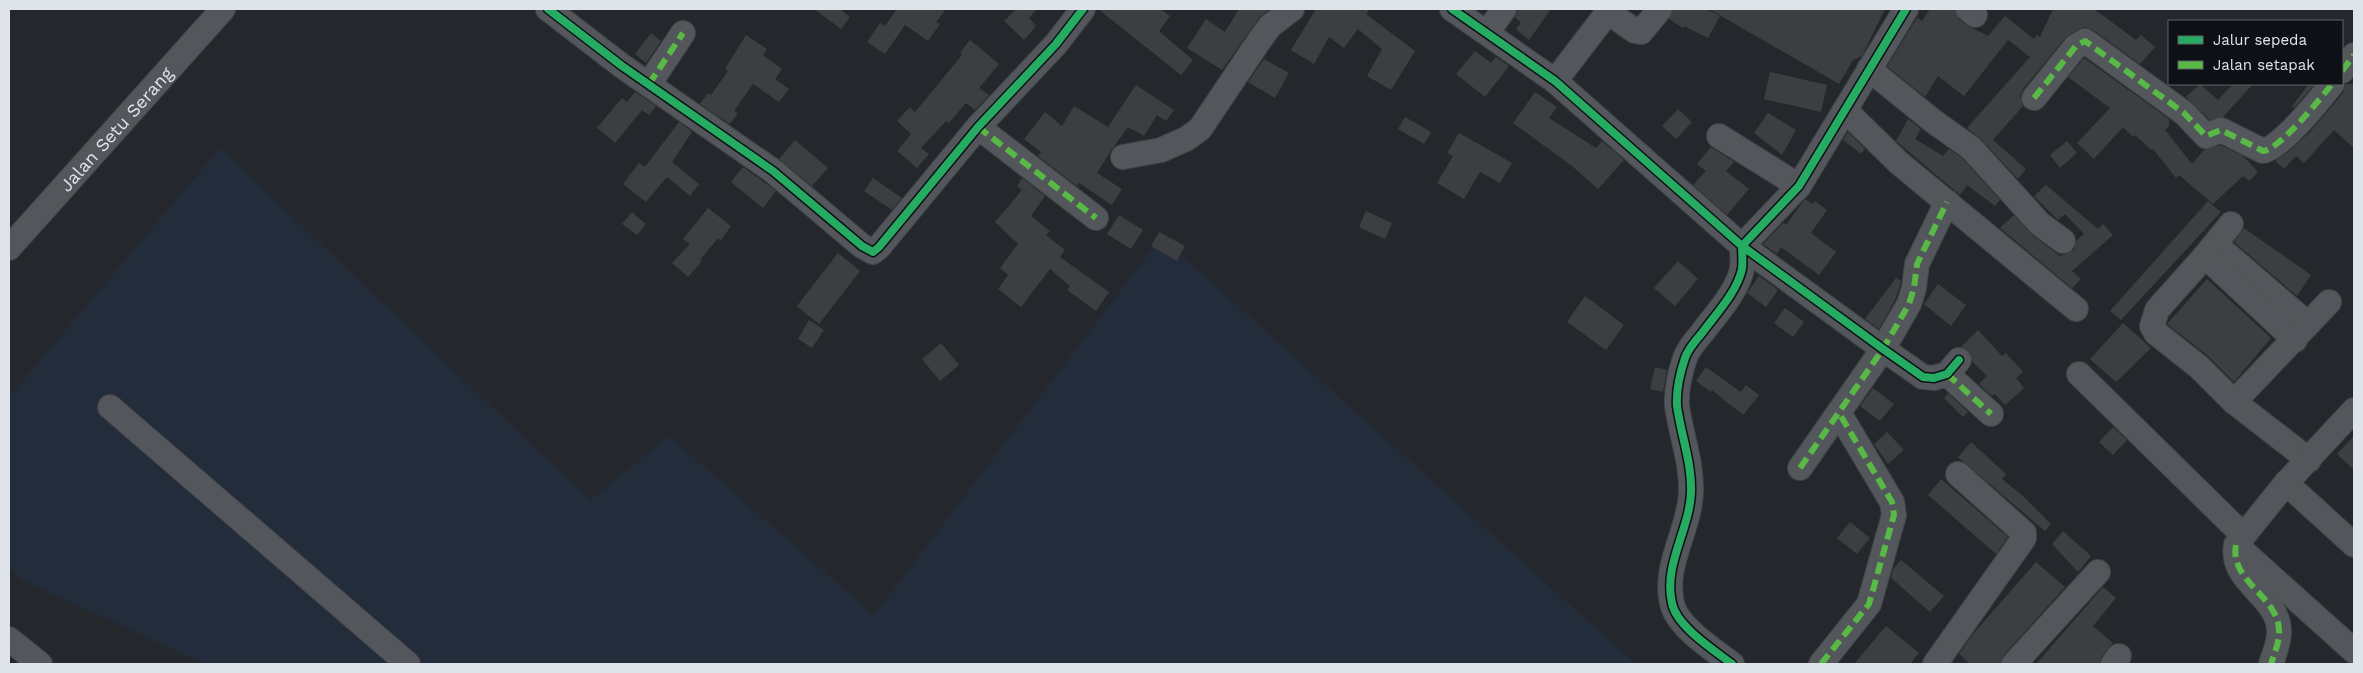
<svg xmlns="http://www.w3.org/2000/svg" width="2363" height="673" font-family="'Work Sans',sans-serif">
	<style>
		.built { fill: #232c3a }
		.building { fill: #3c3e42 }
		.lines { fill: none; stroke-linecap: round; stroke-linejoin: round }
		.minor-casing { stroke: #404348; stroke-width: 26 }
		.minor { stroke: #53565a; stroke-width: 24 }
		.quiet { stroke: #58b947; stroke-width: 6; stroke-dasharray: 12 6; stroke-linecap: butt }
		.cycleway-casing { stroke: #0d1015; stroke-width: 11 }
		.cycleway { stroke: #26ab63; stroke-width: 8 }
		.labels { text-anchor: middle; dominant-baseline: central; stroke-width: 5; stroke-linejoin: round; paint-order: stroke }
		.street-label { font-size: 18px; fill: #dfe4eb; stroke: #0d1015 }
	</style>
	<rect width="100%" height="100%" fill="#24282d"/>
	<!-- built -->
	<path class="built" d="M 220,148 L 590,500 L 669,436 L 874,615 L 1161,237 L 1636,664 L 205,664 L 20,579 L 9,568 L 9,397 Z"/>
	<!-- building -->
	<path class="building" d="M 814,9 L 840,9 L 850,17 L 841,29 Z
		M 897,9 L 946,9 L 936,22 L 940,24 L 928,41 L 905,25 L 885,54 L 867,42 L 880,23 L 885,26 Z
		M 1016,9 L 1037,9 L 1029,18 L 1036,26 L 1024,40 L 1004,21 Z
		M 1098,9 L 1161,9 L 1170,16 L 1159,31 L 1193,60 L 1181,75 Z
		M 1239,9 L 1269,9 L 1259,18 L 1222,70 L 1187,48 L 1206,19 L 1225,32 Z
		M 1316,9 L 1370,9 L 1366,14 L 1415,51 L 1391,90 L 1367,76 L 1382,49 L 1358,29 L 1344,48 L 1329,37 L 1314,64 L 1291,50 Z
		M 1518,9 L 1551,9 L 1529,40 L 1516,29 L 1521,23 L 1515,17 Z
		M 1673,9 L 1706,9 L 1720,16 L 1708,38 L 1684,26 L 1683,28 L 1669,19 Z
		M 1709,9 L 1885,9 L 1862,56 L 1853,60 L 1839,84 Z
		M 1930,9 L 1955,9 L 1959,19 L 1966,25 L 1988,36 L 2005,16 L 2034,39 L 2037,35 L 2040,37 L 2053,9 L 2094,9 L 2136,40 L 2141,35 L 2155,47 L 2140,64 L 2093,30 L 2085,27 L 2079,29 L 2066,37 L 2023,89 L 2020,96 L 2023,106 L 1993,140 L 2026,169 L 2018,179 L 1981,139 L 1967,128 L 2030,57 L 2008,40 L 1964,96 L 1938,76 L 1925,97 L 1887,66 L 1917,18 L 1922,21 Z
		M 651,33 L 661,41 L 646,63 L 635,54 Z
		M 746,35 L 767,49 L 763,55 L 782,69 L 775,79 L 789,89 L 779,102 L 753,84 L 734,111 L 738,113 L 730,124 L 700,104 L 708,93 L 711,95 L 728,71 L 725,69 Z
		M 970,40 L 999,64 L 979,88 L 989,95 L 975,110 L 966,103 L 949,123 L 946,121 L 921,148 L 929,154 L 917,168 L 897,151 L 911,134 L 897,121 L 910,107 L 915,112 L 962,55 L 960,53 Z
		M 1475,51 L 1491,63 L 1496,57 L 1509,66 L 1485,97 L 1456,74 Z
		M 2084,58 L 2169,119 L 2169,126 L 2165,130 L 2192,164 L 2205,149 L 2220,145 L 2243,156 L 2258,172 L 2249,181 L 2243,176 L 2213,204 L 2179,175 L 2176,178 L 2153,149 L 2151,150 L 2135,135 L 2133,137 L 2123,127 L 2094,159 L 2077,143 L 2110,108 L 2068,77 Z
		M 1264,59 L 1289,73 L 1275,98 L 1248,82 Z
		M 1770,72 L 1827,85 L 1821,112 L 1764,99 Z
		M 2200,84 L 2218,100 L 2233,84 L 2253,84 L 2223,117 L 2210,120 L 2186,97 Z
		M 2309,84 L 2315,84 L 2294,108 L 2292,106 Z
		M 2345,84 L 2354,84 L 2354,148 L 2334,130 L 2304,163 L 2296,156 L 2284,169 L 2275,161 L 2288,152 L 2310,132 L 2343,93 Z
		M 1136,85 L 1174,110 L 1166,121 L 1157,115 L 1144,136 L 1128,127 L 1110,152 L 1097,173 L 1122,189 L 1112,205 L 1079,183 L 1077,186 L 1038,156 L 1041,152 L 1024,139 L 1045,112 L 1062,126 L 1074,106 L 1108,127 Z
		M 635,92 L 656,106 L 649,115 L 642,110 L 615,143 L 597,128 L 622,98 L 627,102 Z
		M 1535,92 L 1557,107 L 1549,118 L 1596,148 L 1602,141 L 1624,160 L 1598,189 L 1572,166 L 1513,123 Z
		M 1678,109 L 1692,122 L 1676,139 L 1662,126 Z
		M 1768,113 L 1796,130 L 1782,155 L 1754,133 Z
		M 1405,117 L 1431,132 L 1424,144 L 1398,129 Z
		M 1908,119 L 1921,129 L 1915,139 L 1943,156 L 1949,149 L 1962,158 L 2000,200 L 1995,206 L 1967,185 L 1960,195 L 1896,141 Z
		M 679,122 L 692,132 L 672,162 L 699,184 L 690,196 L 667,177 L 646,202 L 623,184 L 639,163 L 645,167 Z
		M 1848,132 L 1865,149 L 1861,154 L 1843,140 Z
		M 1459,133 L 1512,163 L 1500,183 L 1480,172 L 1464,199 L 1437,183 L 1453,156 L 1447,153 Z
		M 795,140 L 828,168 L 812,186 L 779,159 Z
		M 2067,141 L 2077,153 L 2060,168 L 2050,155 Z
		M 1711,147 L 1734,162 L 1726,171 L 1749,189 L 1727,215 L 1693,185 L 1706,171 L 1697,164 Z
		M 743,167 L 776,191 L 763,208 L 731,182 Z
		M 873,178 L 902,198 L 892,210 L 864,191 Z
		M 1022,178 L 1045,196 L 1031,216 L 1050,231 L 1046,235 L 1065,250 L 1060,257 L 1109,292 L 1096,311 L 1067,290 L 1070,286 L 1050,269 L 1021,307 L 998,289 L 1008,275 L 1000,268 L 1018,244 L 995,222 L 1022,190 L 1017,186 Z
		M 2046,185 L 2098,229 L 2103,224 L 2113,235 L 2072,271 L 2081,279 L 2072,288 L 2000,228 L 2014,215 L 2032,235 L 2060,256 L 2074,250 L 2076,241 L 2084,234 L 2065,214 L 2058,220 L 2034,196 Z
		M 1805,199 L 1813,204 L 1815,201 L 1827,210 L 1811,233 L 1836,252 L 1819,275 L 1781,247 L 1777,254 L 1763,244 L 1783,223 L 1786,225 Z
		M 2208,201 L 2221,212 L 2121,320 L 2110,311 Z
		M 708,208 L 731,226 L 721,240 L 718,238 L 700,260 L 702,261 L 688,277 L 672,263 L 690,244 L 683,239 Z
		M 1366,211 L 1392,223 L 1385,239 L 1359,227 Z
		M 632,212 L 646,224 L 637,235 L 622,224 Z
		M 1119,215 L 1143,230 L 1131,249 L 1107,234 Z
		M 2244,228 L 2311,275 L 2297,296 L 2234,242 Z
		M 1159,232 L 1185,246 L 1177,261 L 1151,246 Z
		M 838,253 L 860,271 L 819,324 L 797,306 Z
		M 1678,261 L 1698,279 L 1675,306 L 1654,288 Z
		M 1759,276 L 1778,290 L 1766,307 L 1747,293 Z
		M 1896,278 L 1901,281 L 1896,298 L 1879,329 L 1865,319 Z
		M 2207,279 L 2271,338 L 2234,382 L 2208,356 L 2167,324 Z
		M 1938,284 L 1966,305 L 1951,326 L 1924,304 Z
		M 1585,296 L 1624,325 L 1606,350 L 1567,322 Z
		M 1785,308 L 1804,322 L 1793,337 L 1774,323 Z
		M 809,320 L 824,330 L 812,348 L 798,339 Z
		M 2123,323 L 2151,348 L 2116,382 L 2090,359 Z
		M 1978,330 L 2002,356 L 2006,353 L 2023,372 L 2016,378 L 2024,388 L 2005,405 L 1995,394 L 1992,396 L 1979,384 L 1987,376 L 1972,361 L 1968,350 L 1961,347 Z
		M 941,343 L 959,365 L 940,381 L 922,359 Z
		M 1655,367 L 1667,370 L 1663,392 L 1650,389 Z
		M 1706,367 L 1741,392 L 1746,385 L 1759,395 L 1743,415 L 1712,390 L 1711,392 L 1696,381 Z
		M 1873,388 L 1894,404 L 1880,421 L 1860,406 Z
		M 1948,393 L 1968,412 L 1963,417 L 1944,398 Z
		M 2113,427 L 2127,440 L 2113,455 L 2099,442 Z
		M 1887,432 L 1904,450 L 1888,464 L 1874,444 Z
		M 2354,436 L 2354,470 L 2337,454 Z
		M 1971,442 L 2006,474 L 2002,479 L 2024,497 L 2051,524 L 2045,531 L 1958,457 Z
		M 1941,479 L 2008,537 L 1996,554 L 1928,495 Z
		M 1850,522 L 1870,538 L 1857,554 L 1837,538 Z
		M 2063,531 L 2091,556 L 2078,572 L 2052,544 Z
		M 1901,560 L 1944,596 L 1930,612 L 1891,578 L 1893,569 Z
		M 2036,562 L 2065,587 L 2004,655 L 2001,664 L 1970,664 L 1959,654 L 1973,634 Z
		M 2103,587 L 2116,598 L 2093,626 L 2113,643 L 2102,656 L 2100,664 L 2036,664 Z
		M 1886,626 L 1919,653 L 1910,664 L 1854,664 Z"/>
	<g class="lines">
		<!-- minor casing -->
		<g class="minor-casing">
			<g id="minor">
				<path d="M 548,9 L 622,66 L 773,171 L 862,246 L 873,252 L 879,247 L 978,127 L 1056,44 L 1083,9"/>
				<path d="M 1452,9 L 1555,81 L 1742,246 L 1883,349 L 1923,377 L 1934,378 L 1947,374 L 1959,360"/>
				<path d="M 1968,9 L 1975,15"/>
				<path d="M 1487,33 L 1504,9"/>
				<path d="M 1869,69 L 1933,121 L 1971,148 L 2040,224 L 2063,241"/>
				<path d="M 2342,71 L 2354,55"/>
				<path d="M 1555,81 L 1608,12 L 1635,31 L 1641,32 L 1660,9"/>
				<path d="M 649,84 L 683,33"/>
				<path d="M 2034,98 L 2076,46 L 2085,41 L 2184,113 L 2206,136 L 2221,130 L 2263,151 C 2279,150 2321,98 2332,84"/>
				<path d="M 1845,110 L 1899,163 L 2076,309"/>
				<path d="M 978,127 L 1096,218"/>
				<path d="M 1719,136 L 1799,186"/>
				<path d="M 1123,157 L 1161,150 L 1186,139 L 1200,129 L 1259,41 L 1270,26 L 1292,9"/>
				<path d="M 2231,224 L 2205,256 L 2157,310 L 2152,326 L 2156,333 L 2199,367 L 2234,402 L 2309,460"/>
				<path d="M 2215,244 L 2308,324"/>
				<path id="s1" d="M 9,248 L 223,9"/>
				<path d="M 2205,256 L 2295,340"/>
				<path d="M 1947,374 L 1991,414"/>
				<path d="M 2079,374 L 2243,535"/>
				<path d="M 2234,402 L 2329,302"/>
				<path d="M 110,407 L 408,664"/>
				<path d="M 1800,468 L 1883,349 L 1909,304 L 1914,288 L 1917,264 L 1947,202"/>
				<path d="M 2286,483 L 2354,545"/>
				<path d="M 2236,545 L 2354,651"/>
				<path d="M 9,639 L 40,664"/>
				<path d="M 1732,664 C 1714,650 1676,626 1672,603 C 1663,565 1690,529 1691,492 C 1692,463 1681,435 1677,406 C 1676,390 1680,373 1685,358 C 1688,349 1696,340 1702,333 C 1716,314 1737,292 1742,269 C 1743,262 1742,253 1742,246 L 1799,186 L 1906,9"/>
				<path d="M 1821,664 L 1869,604 L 1894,515 L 1892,502 L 1839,413"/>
				<path d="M 1935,664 L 2024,538 L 2024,533 L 1958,474"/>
				<path d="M 2014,664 L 2098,572"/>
				<path d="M 2113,664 L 2119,656"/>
				<path d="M 2271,664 C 2274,654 2280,641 2279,630 C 2278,596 2229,581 2236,545 L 2286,483 L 2354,410"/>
			</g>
		</g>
		<!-- minor -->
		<use href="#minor" class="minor"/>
		<!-- quiet -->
		<path class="quiet" d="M 2342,71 L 2354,55
			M 649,84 L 683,33
			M 2034,98 L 2076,46 L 2085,41 L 2184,113 L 2206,136 L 2221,130 L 2263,151 C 2279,150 2321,98 2332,84
			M 978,127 L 1096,218
			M 1947,374 L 1991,414
			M 1800,468 L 1883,349 L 1909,304 L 1914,288 L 1917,264 L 1947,202
			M 2236,545 C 2229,581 2278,596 2279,630 C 2280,641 2274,654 2271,664
			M 1821,664 L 1869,604 L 1894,515 L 1892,502 L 1839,413"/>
		<!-- cycleway casing -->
		<g class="cycleway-casing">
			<path id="cycleway" d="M 548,9 L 622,66 L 773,171 L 862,246 L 873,252 L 879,247 L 978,127 L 1056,44 L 1083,9
				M 1452,9 L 1555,81 L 1742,246 L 1883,349 L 1923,377 L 1934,378 L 1947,374 L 1959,360
				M 1732,664 C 1714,650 1676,626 1672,603 C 1663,565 1690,529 1691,492 C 1692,463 1681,435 1677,406 C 1676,390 1680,373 1685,358 C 1688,349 1696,340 1702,333 C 1716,314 1737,292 1742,269 C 1743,262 1742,253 1742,246 L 1799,186 L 1906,9"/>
		</g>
		<!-- cycleway -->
		<use href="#cycleway" class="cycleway"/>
	</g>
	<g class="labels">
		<!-- street labels -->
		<g class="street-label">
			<text stroke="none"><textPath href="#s1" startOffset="160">Jalan Setu Serang</textPath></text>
		</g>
	</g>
	<!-- border -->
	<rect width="2363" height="673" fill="none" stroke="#dfe4eb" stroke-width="20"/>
	<!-- legend -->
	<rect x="2168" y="20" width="175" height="65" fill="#0d1015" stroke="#61656b"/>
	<rect x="2178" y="36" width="25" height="8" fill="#26ab63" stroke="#61656b"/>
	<text x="2213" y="45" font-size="15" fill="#dfe4eb">Jalur sepeda</text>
	<rect x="2178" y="61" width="25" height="8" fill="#58b947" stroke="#61656b"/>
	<text x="2213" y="70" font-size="15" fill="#dfe4eb">Jalan setapak</text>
</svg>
